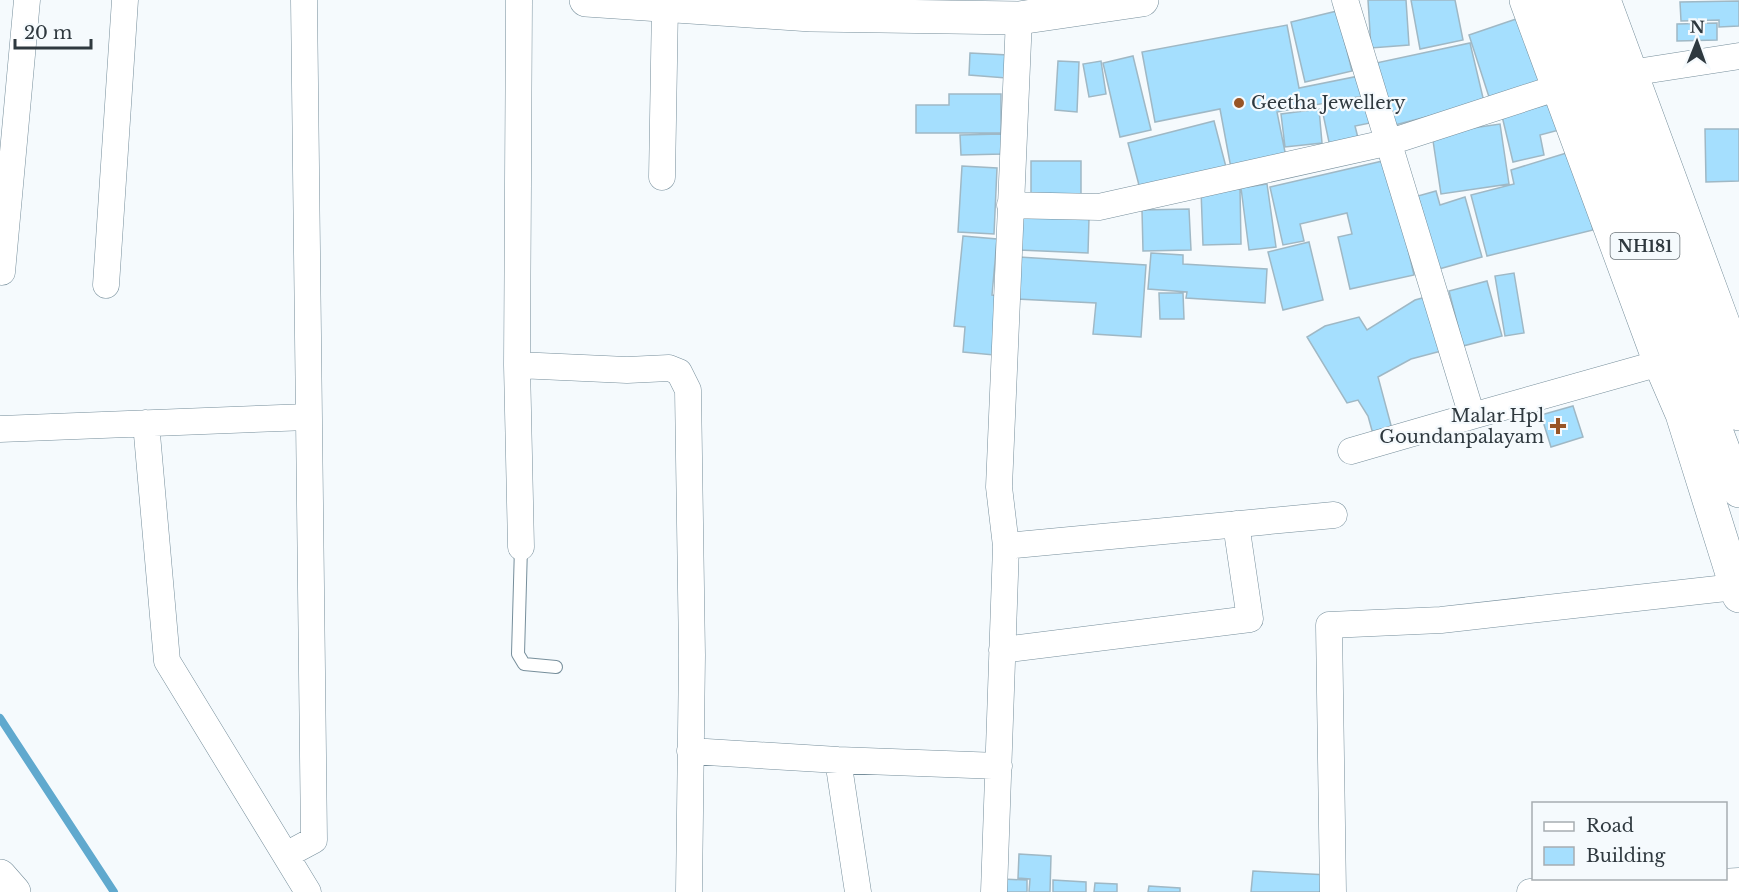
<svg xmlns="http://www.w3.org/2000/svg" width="1739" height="892" font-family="'Libre Baskerville',serif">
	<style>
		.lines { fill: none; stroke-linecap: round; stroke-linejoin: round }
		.stream { stroke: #60a9ce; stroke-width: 8 }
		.building { fill: #a5dffe; stroke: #9fb8c5; stroke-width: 1.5 }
		.lane-casing { stroke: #768e9b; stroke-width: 14 }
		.street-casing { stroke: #768e9b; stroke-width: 27 }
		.secondary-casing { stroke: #768e9b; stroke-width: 34 }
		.highway-casing { stroke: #768e9b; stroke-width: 34 }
		.lane { stroke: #fff; stroke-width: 12 }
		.street { stroke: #fff; stroke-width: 26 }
		.secondary { stroke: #fff; stroke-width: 33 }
		.highway { stroke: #fff; stroke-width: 33 }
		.poi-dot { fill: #985526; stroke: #f5fafd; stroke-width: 2 }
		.labels { text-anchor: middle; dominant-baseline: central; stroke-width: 4.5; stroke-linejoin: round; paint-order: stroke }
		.shield { fill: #f5fafd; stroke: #6a7378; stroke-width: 1.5 }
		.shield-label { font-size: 16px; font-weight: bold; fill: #2f393f }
		.poi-label { font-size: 18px; fill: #2f393f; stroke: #f5fafd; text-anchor: start }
	</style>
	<rect width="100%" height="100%" fill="#f5fafd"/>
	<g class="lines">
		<!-- stream -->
		<path class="stream" d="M 0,718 L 114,892"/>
	</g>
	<!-- building -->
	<path class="building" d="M 1368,0 L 1406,0 L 1409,45 L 1371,48 Z
		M 1411,0 L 1455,0 L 1463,40 L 1420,49 Z
		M 1739,1 L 1739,26 L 1719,27 L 1719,20 L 1681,21 L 1680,2 Z
		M 1337,11 L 1352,71 L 1305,82 L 1291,22 Z
		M 1519,18 L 1540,84 L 1490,100 L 1469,35 Z
		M 1717,23 L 1717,40 L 1677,41 L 1677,24 Z
		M 1287,25 L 1299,88 L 1359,76 L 1363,96 L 1277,112 L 1286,157 L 1231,168 L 1220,109 L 1155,122 L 1142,52 Z
		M 1470,43 L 1484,102 L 1391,126 L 1376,63 Z
		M 970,53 L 1008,55 L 1006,78 L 969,75 Z
		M 1133,56 L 1151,130 L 1120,137 L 1103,63 Z
		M 1058,61 L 1079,62 L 1077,112 L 1055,110 Z
		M 1101,61 L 1106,94 L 1089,97 L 1083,64 Z
		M 949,94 L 1001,94 L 1001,133 L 916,133 L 916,105 L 949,105 Z
		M 1371,99 L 1375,122 L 1355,126 L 1359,142 L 1330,147 L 1322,109 Z
		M 1553,103 L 1559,130 L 1540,135 L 1544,155 L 1513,162 L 1502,116 Z
		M 1319,109 L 1322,143 L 1285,147 L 1281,114 Z
		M 1214,121 L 1226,167 L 1140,189 L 1128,143 Z
		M 1500,124 L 1509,184 L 1441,194 L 1432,134 Z
		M 1705,129 L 1739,129 L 1739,181 L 1706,182 Z
		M 1002,134 L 1003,154 L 961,155 L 960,135 Z
		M 1573,151 L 1593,230 L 1487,256 L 1471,195 L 1514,184 L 1511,170 Z
		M 1387,160 L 1414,275 L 1350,289 L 1338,237 L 1352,234 L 1347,213 L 1300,224 L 1304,241 L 1283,245 L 1270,187 Z
		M 1031,161 L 1081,161 L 1081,195 L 1031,195 Z
		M 962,166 L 997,168 L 994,234 L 958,232 Z
		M 1267,184 L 1276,247 L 1249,250 L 1241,188 Z
		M 1240,189 L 1241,244 L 1203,245 L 1201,190 Z
		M 1436,191 L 1440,205 L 1465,197 L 1482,257 L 1439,269 L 1418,196 Z
		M 1189,209 L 1191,250 L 1143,251 L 1142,210 Z
		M 1020,215 L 1089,218 L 1088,253 L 1019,250 Z
		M 963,236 L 997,239 L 992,295 L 999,296 L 994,355 L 963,352 L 965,327 L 954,326 Z
		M 1309,242 L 1323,300 L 1283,310 L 1268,252 Z
		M 1151,253 L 1183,255 L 1183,264 L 1267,269 L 1265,303 L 1186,298 L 1187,292 L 1148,289 Z
		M 1019,257 L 1146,265 L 1141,337 L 1093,334 L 1096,303 L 1017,299 Z
		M 1514,273 L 1524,333 L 1505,336 L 1495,276 Z
		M 1487,281 L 1502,336 L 1463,346 L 1449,291 Z
		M 1159,293 L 1183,293 L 1184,319 L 1160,319 Z
		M 1426,297 L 1445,350 L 1411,359 L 1378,377 L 1392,429 L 1373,434 L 1368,416 L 1358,400 L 1347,403 L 1307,337 L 1325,326 L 1359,317 L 1367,330 L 1415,300 Z
		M 1573,406 L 1583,437 L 1551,447 L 1541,415 Z
		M 1019,854 L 1051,856 L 1050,892 L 1029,892 L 1030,879 L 1018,878 Z
		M 1253,871 L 1329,875 L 1328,892 L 1251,892 Z
		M 1002,879 L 1027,880 L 1027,892 L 1001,892 Z
		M 1053,880 L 1086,882 L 1086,892 L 1053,892 Z
		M 1095,883 L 1117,884 L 1117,892 L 1094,892 Z
		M 1149,886 L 1180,888 L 1180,892 L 1148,892 Z"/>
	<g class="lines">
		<!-- lane casing -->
		<g class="lane-casing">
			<path id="lane" d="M 521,547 L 518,654 L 524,664 L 556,667"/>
		</g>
		<!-- street casing -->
		<g class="street-casing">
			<path id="street" d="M 519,0 L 517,365 L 627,370 L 669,368 L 679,372 L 688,390 L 692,655 L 689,892
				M 1345,0 L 1472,416 L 1351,451
				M 1630,73 L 1739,56
				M 662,177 L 665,5
				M 1010,205 L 1099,207 L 1390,142 L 1559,87
				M 2,272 L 27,0
				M 106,285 L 125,0
				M 517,365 L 521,547
				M 1472,416 L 1660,363
				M 146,423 L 167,661 L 308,892
				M 0,429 L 308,417
				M 1006,546 L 1334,515
				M 1002,650 L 1250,619 L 1236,524
				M 690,751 L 838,760 L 999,766
				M 838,760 L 858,892
				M 286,855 L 314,840 L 304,0
				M 994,892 L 1006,546 L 999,487 L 1019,18
				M 1333,892 L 1329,625 L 1441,620 L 1735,587
				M 1530,892 L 1739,881"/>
		</g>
		<!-- secondary casing -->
		<g class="secondary-casing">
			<path id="secondary" d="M 586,0 L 811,15 L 1019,18 L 1142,0
				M 1526,0 L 1660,363 L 1682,414 L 1739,596
				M 1604,0 L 1739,366
				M 0,876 L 14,892"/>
		</g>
		<!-- highway casing -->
		<g class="highway-casing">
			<path id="highway" d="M 1553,0 L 1739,491
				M 1580,0 L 1739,414"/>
		</g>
		<!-- lane -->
		<use href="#lane" class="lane"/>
		<!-- street -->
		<use href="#street" class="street"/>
		<!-- secondary -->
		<use href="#secondary" class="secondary"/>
		<!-- highway -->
		<use href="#highway" class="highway"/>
	</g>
	<!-- markers -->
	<g class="poi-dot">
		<circle cx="1239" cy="103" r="6"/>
		<path d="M1555 417h6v6h6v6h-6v6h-6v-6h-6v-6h6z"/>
	</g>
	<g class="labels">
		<!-- shield labels -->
		<rect class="shield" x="1610.5" y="233" width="69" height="26" rx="4.5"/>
		<g class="shield-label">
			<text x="1645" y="246">NH181</text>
		</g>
		<!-- poi labels -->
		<g class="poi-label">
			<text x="1251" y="103">Geetha Jewellery</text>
			<text x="1544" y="416" text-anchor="end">Malar Hpl<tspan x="1544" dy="21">Goundanpalayam</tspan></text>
		</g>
	</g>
	<!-- legend -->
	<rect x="1532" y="802" width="195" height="78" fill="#f5fafd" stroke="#a6adb1" stroke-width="1.5"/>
	<rect x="1544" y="822" width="30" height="9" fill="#ffffff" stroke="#a6adb1" stroke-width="1.5"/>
	<text x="1586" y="832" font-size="18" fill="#2f393f">Road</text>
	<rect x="1544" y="847" width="30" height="18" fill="#a5dffe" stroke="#a6adb1" stroke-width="1.5"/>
	<text x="1586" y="862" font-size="18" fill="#2f393f">Building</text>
	<!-- north arrow -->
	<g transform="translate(1697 42) rotate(1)" stroke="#f5fafd" stroke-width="4.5" paint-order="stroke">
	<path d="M0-4.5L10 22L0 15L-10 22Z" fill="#2f393f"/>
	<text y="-9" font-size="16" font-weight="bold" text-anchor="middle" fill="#2f393f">N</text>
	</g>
	<!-- scale -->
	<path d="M15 39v9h76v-9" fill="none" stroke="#2f393f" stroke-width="3"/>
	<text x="24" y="39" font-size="18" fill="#2f393f" stroke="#f5fafd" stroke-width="4.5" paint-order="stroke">20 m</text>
</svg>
